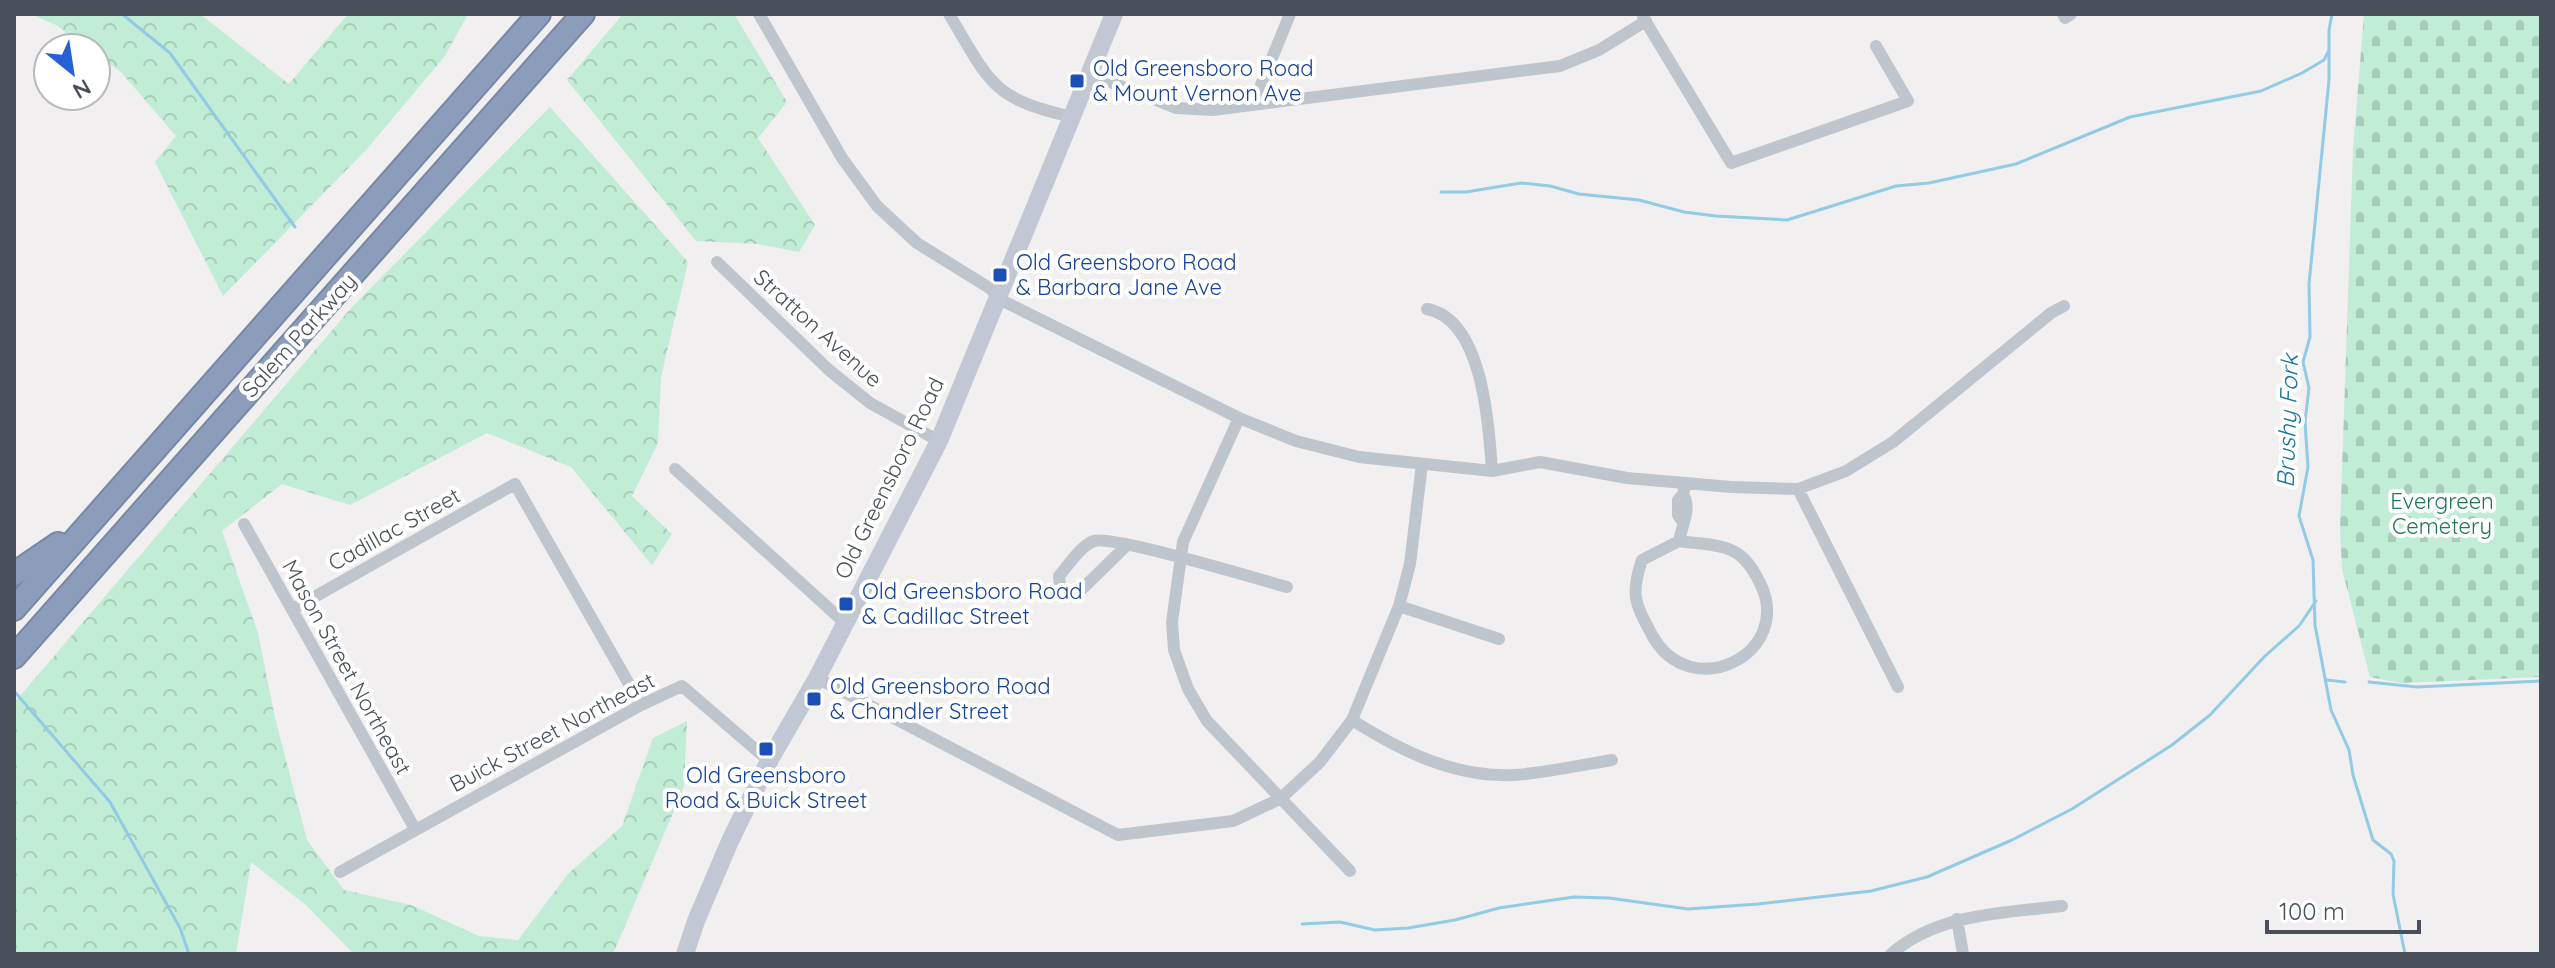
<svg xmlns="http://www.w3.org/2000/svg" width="2555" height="968" font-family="Quicksand,sans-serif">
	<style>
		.forest { fill: url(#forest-crowns) }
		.cemetery { fill: url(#cemetery-stones) }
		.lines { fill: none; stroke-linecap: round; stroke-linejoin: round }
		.stream { stroke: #91cbe5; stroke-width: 3 }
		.highway-casing { stroke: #7688a6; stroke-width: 26 }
		.street { stroke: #bfc5cd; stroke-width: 12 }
		.secondary { stroke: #c1c8d4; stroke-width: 18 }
		.highway { stroke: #8b9dba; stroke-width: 22 }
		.transit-dot { fill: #1a4fb4; stroke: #fff; stroke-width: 3 }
		.labels { text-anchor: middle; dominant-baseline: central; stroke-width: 8; stroke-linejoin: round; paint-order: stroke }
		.transit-label { font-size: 22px; fill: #164399; stroke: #fff; text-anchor: start }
		.street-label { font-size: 22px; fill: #49505b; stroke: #fff }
		.park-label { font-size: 22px; fill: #1e7854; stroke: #fff }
		.water-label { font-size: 24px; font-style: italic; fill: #1774a0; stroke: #fff }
	</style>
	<defs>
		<pattern id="forest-crowns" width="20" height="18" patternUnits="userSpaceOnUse" patternTransform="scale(2)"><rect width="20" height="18" fill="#c1ecd6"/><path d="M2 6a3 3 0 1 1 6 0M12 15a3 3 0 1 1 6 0" fill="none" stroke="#a7ccba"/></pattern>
		<pattern id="cemetery-stones" width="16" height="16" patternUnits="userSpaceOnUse" patternTransform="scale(2)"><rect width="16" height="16" fill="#c1ecd6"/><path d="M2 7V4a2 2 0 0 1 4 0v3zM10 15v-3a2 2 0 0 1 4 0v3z" fill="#a7ccba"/></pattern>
	</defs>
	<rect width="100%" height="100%" fill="#f1efef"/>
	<!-- forest -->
	<path class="forest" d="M 31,14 L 200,14 L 289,84 L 348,14 L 468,14 L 445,56 L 366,150 L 223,296 L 155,162 L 176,136 L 121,72 L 96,54 L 96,48 L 88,48 L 56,25 Z
		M 623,14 L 734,14 L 787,102 L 758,138 L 815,225 L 799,252 L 758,244 L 696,241 L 567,80 Z
		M 550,107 L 688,262 L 661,377 L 658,443 L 632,496 L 672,534 L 652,565 L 571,467 L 487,433 L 350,505 L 282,484 L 222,531 L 258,633 L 275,718 L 307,840 L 344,890 L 411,905 L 479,936 L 518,940 L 568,874 L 622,826 L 653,738 L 687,721 L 684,787 L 613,954 L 354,954 L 307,906 L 251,862 L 236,954 L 14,954 L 14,703 L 352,307 Z"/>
	<!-- cemetery -->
	<path class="cemetery" d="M 2364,14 L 2541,14 L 2541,677 L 2401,683 L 2370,677 L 2342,569 L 2340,529 L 2353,150 Z"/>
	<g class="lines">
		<!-- stream -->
		<path class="stream" d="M 122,14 L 170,53 L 295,227
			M 2332,14 L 2329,30 L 2329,80 L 2309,284 L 2310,337 L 2303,362 L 2309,388 L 2305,422 L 2308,467 L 2299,516 L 2313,560 L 2315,625 L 2331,710 L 2349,750 L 2353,775 L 2373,840 L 2391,854 L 2394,861 L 2393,894 L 2405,954
			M 1441,192 L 1466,192 L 1521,183 L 1550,186 L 1579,194 L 1639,200 L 1684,212 L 1716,216 L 1787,220 L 1896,186 L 1929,183 L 2016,164 L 2130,117 L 2261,91 L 2302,73 L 2324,60 L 2328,52
			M 2327,680 L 2345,682
			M 2369,682 L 2417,687 L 2541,681
			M 14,691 L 110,802 L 180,928 L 189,954
			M 1302,924 L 1340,922 L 1375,930 L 1408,928 L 1455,920 L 1499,908 L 1574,897 L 1609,898 L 1688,909 L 1758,904 L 1871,891 L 1927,877 L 2012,840 L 2072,809 L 2172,745 L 2210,715 L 2265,656 L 2299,626 L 2316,601"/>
		<!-- highway casing -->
		<g class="highway-casing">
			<path id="highway" d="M 14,574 L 58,544
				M 14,609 L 539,14
				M 14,657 L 583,14"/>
		</g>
		<!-- street -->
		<path class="street" d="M 759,14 L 842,158 L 877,206 L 917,243 L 991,289 L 999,299 L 1239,418 L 1296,441 L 1359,457 L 1492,471 L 1540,462 L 1627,478 L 1731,487 L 1798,489 L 1846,471 L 1893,442 L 2051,313 L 2064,306
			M 949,14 C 990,82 991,99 1073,117
			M 2063,14 L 2065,18 L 2071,14
			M 1643,17 L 1731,163 L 1908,101 L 1876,46
			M 1090,74 L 1176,108 L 1213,110 L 1560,66 L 1599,50 L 1646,21
			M 1253,105 L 1290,14
			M 717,262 L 829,370 L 870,403 L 939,441
			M 1427,309 C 1483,319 1489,426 1492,471
			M 1239,418 L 1183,542 L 1172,622 L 1174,650 L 1188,689 L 1207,721 L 1350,871
			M 675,469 L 844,622
			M 1798,489 L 1898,687
			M 1682,521 L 1678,515 L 1678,500 L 1683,494 L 1685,486
			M 244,524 L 415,829
			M 1679,541 C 1696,544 1717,543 1733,551 C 1746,557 1754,571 1760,583 C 1795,653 1691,706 1652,635 C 1635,603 1630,595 1642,560 L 1679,541 C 1682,525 1692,508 1683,494
			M 1126,546 L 1077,594 L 1066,595 L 1060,586 L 1059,576 C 1068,566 1080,546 1094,541 C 1112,535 1258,579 1287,587
			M 1399,606 L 1499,639
			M 293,609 L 515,484 L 641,705
			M 817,678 L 1118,835 L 1233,821 L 1280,799 L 1320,762 L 1352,720 L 1399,606 L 1410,564 L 1422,464
			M 1352,720 C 1401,751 1455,778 1514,775 C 1546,773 1580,765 1612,760
			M 340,872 L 641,705 L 682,686 L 769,761
			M 1957,919 L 1963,954
			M 1891,954 C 1938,913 2004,913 2062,906"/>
		<!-- secondary -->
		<path class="secondary" d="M 685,954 L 696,921 L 730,841 L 769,761 L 817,678 L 939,441 L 1114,14"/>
		<!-- highway -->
		<use href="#highway" class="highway"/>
	</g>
	<!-- markers -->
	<g class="transit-dot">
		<rect x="1069" y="73" width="16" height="16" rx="4"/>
		<rect x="992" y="267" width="16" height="16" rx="4"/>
		<rect x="838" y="596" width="16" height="16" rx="4"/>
		<rect x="806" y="691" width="16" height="16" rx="4"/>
		<rect x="758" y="741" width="16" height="16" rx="4"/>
	</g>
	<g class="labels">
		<!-- transit labels -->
		<g class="transit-label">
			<text x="1093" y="68">Old Greensboro Road<tspan x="1093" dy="25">&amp; Mount Vernon Ave</tspan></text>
			<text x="1016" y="262">Old Greensboro Road<tspan x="1016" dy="25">&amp; Barbara Jane Ave</tspan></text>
			<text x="862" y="591">Old Greensboro Road<tspan x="862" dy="25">&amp; Cadillac Street</tspan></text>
			<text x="830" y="686">Old Greensboro Road<tspan x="830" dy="25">&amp; Chandler Street</tspan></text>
			<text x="766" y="775" text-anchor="middle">Old Greensboro<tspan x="766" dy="25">Road &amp; Buick Street</tspan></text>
		</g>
		<!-- street labels -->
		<g class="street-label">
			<text transform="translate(818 328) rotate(42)">Stratton Avenue</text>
			<text transform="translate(299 335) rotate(-48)">Salem Parkway</text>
			<text transform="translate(889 478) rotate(-64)">Old Greensboro Road</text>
			<text transform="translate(394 529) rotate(-29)">Cadillac Street</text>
			<text transform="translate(347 667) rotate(61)">Mason Street Northeast</text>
			<text transform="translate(552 732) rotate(-28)">Buick Street Northeast</text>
		</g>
		<!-- park labels -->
		<g class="park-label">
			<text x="2442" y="501">Evergreen<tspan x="2442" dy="25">Cemetery</tspan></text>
		</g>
		<!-- water labels -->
		<g class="water-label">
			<text transform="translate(2287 421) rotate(-88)">Brushy Fork</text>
		</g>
	</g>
	<!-- border -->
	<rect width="2555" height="968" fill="none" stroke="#49505b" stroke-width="32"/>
	<!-- north arrow -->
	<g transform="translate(72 72) rotate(150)"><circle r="38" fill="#ffffff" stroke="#b6b9bd" stroke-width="2"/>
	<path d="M0-6L14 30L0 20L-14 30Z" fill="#2760d4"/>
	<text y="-12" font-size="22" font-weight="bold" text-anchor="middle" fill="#49505b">N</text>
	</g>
	<!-- scale -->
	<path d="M2267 920v12h152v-12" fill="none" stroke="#49505b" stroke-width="4"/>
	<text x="2279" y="920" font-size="24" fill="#49505b" stroke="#ffffff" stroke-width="6" paint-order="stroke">100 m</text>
</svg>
